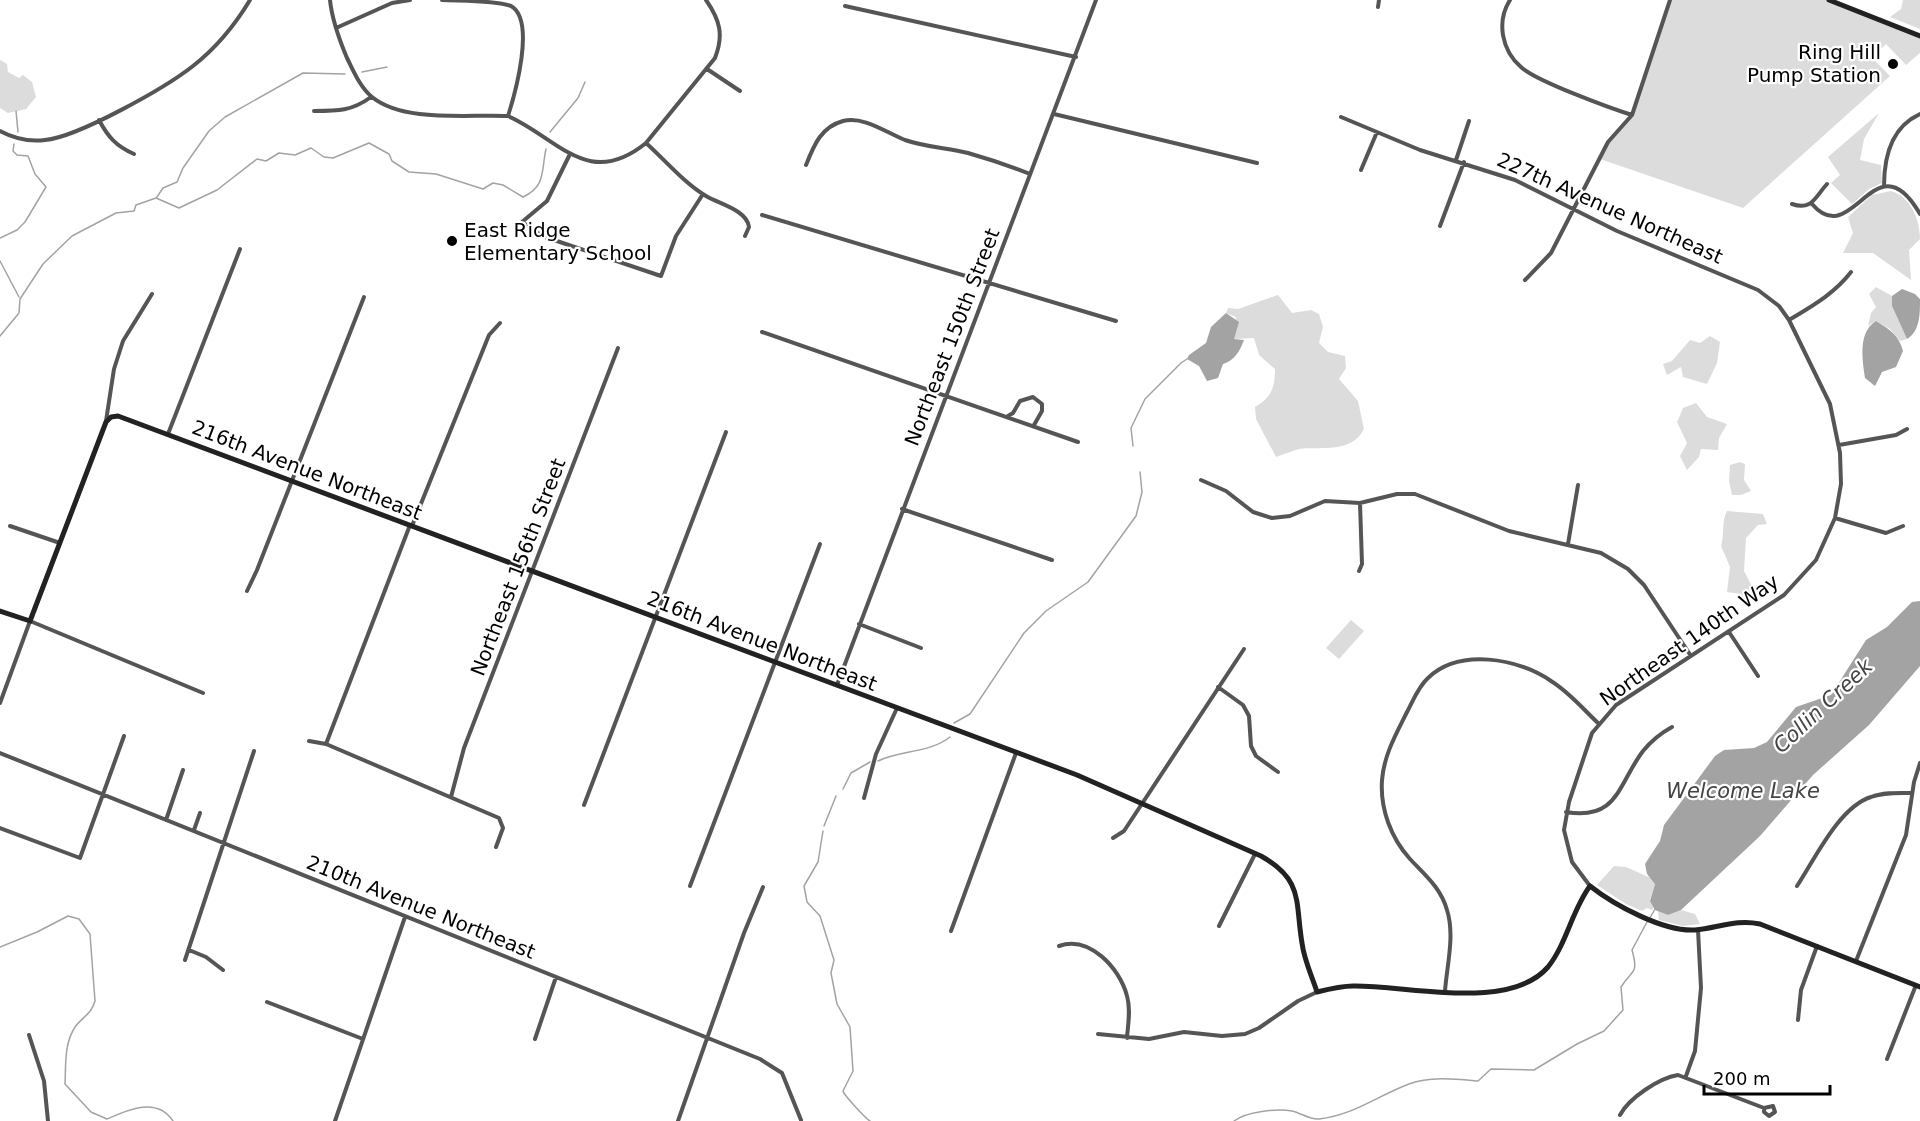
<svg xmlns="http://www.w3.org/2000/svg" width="1920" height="1121" font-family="'DejaVu Sans',sans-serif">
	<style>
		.green { fill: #dcdcdc }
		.water { fill: #a3a3a3 }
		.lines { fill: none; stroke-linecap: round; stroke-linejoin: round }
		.stream { stroke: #a3a3a3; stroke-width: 1.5 }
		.street { stroke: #555; stroke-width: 4 }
		.secondary { stroke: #222; stroke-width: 5 }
		.poi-dot { fill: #000; stroke: #fff; stroke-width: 2 }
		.labels { text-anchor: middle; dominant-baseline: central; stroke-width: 4.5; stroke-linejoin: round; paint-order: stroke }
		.poi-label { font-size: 20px; fill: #000; stroke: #fff; text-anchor: end }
		.street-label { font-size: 20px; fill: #000; stroke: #fff }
		.water-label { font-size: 21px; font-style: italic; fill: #444; stroke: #fff }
	</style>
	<rect width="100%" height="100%" fill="#fff"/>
	<!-- green -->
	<path class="green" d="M 1670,0 L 1829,0 L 1920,36 L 1920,53 L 1906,65 L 1886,44 L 1872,58 L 1890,76 L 1743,208 L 1600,159 L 1608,142 L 1632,115 Z
		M 1903,0 L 1920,0 L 1920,29 L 1890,17 L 1901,9 Z
		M 0,60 L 7,64 L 8,72 L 19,78 L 23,75 L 32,82 L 36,97 L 26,109 L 8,113 L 0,108 Z
		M 1879,113 L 1864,139 L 1860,160 L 1881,165 L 1882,183 L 1869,189 L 1852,204 L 1831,183 L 1840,175 L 1828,157 Z
		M 1891,191 C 1911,197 1920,220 1920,239 L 1909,250 L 1911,280 L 1873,253 L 1843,253 L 1853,233 L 1848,217 L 1872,195 Z
		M 1876,287 L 1892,296 L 1892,306 L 1907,339 L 1900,341 L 1890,329 L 1876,321 L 1868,326 L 1871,313 L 1876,307 L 1869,294 Z
		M 1278,295 L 1292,313 L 1311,310 L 1319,314 L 1323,327 L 1319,343 L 1328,352 L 1345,356 L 1346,368 L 1339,379 L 1358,401 L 1364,429 C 1351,454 1322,446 1299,449 C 1292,451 1284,454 1276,457 L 1256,419 L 1255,407 C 1271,398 1275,388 1275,369 L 1259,355 L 1254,338 L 1234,339 L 1236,317 L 1226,313 L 1228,308 L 1238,309 Z
		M 1710,336 L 1720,342 L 1717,363 L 1707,384 L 1683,377 L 1681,367 L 1667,375 L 1663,364 L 1672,361 L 1690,340 L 1700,343 Z
		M 1696,403 L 1707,417 L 1727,424 L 1719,438 L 1718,450 L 1701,449 L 1699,457 L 1687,470 L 1680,456 L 1687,443 L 1677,422 L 1683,408 Z
		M 1740,462 L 1745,464 L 1744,480 L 1751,491 L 1741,495 L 1732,495 L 1729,481 L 1730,465 Z
		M 1727,511 L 1763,514 L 1767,524 L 1758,525 L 1746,538 L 1744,571 L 1756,594 L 1742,603 L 1741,594 L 1727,592 L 1730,567 L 1721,546 C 1725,533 1721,522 1727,511 Z
		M 1351,620 L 1364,631 L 1339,659 L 1326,648 Z
		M 1614,866 L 1626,867 L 1653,879 L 1655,884 L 1650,899 L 1654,907 L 1652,910 L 1647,908 L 1642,911 L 1626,904 L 1597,885 Z
		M 1681,910 L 1695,914 L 1700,924 L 1683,926 L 1659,920 L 1658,911 L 1668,915 Z"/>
	<!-- water -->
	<path class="water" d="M 1902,289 L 1915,294 L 1920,299 C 1920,315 1920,331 1907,339 L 1892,306 L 1892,296 Z
		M 1226,313 L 1239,322 L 1234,339 L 1244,340 C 1240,351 1234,361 1223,364 L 1218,378 L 1207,381 L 1199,366 L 1187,359 L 1189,355 L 1206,343 L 1211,327 Z
		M 1876,321 C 1889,329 1899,335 1903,351 L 1896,367 L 1882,372 L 1875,386 L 1865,378 C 1862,359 1858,332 1876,321 Z
		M 1920,601 L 1920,666 L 1869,725 L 1813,775 L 1760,836 L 1681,910 L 1668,915 L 1655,910 L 1650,901 L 1655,884 L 1647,874 L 1645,864 L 1660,841 L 1664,825 L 1715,756 L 1724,750 L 1754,748 L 1767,742 L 1796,707 L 1831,695 L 1866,640 L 1887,627 L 1912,602 Z"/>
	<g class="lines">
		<!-- stream -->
		<path class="stream" d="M 362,72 L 387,67
			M 16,111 L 18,132
			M 550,132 L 578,98 L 585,82
			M 157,197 L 163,188 L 177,182 L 183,168 L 209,131 L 225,117 L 303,73 L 345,74
			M 0,238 L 17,230 L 25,222 L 46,187 L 35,174 L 28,156 L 17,155 L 13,151 L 14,144
			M 0,261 L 19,297
			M 0,336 L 19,313 L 20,299 L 43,264 L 72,236 L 116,213 L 134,211 L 136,205 L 156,198 L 179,208 L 217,190 L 257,159 L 266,161 L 279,153 L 295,155 L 311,148 L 324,157 L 333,158 L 369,143 L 389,154 L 392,161 L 409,172 L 436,174 L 483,189 L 493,183 L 503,185 L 523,197 C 546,186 541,172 546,149
			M 1133,446 L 1131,428 L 1145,399 L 1181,363 L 1187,359
			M 954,723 L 970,714 L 1024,633 L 1046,611 L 1088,582 L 1136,516 L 1142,492 L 1140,472
			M 878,761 C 901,750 930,753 950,737
			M 843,789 L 851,773 L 870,762
			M 824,826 L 836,796
			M 823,831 L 818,862 L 804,886 L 807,902 L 820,916 L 834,960 L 831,973 L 837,1004 L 850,1027 L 853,1071 L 843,1091 C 844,1095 866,1119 870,1121
			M 1650,918 L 1655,909
			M 0,947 L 37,932 L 68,916 L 79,919 L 90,934 L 95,1001 C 91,1015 82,1017 75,1027 C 64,1044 66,1064 65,1084 L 91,1112 L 107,1119 C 127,1110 157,1096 173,1121
			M 1234,1121 C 1246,1112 1277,1108 1292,1111 C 1301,1113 1310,1120 1319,1119 C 1354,1115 1377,1096 1409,1084 C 1430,1076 1456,1079 1478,1081 L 1491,1069 L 1534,1070 L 1577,1044 L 1604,1031 L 1623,1010 L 1621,987 C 1632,969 1639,975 1632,950 L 1647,922"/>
		<!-- street -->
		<path class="street" d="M 330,0 C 332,20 339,39 347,58 C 354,72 360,87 372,97 C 404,123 468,114 508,116 C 558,138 588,190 646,143 C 665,160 684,183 706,196 C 719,204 747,210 749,227 L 745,236
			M 442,0 C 462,1 494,0 511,6 C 536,20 515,94 508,116
			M 1510,0 C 1496,22 1502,51 1521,67 C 1536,81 1610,108 1632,115
			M 845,6 L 1076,57
			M 1378,7 L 1379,0
			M 336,28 L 392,3 L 410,0
			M 707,69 L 740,91
			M 314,111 C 338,111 352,111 371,97
			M 1054,114 L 1257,163
			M 1341,117 L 1420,150 L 1515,180 L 1617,231 L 1758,290 L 1779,306 L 1789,320 L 1830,404 L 1840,453 L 1841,484 L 1835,518 L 1816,560 L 1784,595 L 1616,705 L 1592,733 L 1569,802 L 1564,830 L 1572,862 L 1590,886
			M 99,120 C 108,137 116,146 134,154
			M 0,131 C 13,138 29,142 45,140 C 78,137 165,88 193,66 C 216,48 235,25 250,0
			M 646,143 L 715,58 C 724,35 720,20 706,0
			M 569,156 L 547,201 L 522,222 L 542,236 L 661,276 L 676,236 L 703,194
			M 1456,160 L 1469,121
			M 806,165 C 814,145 821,127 843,121 C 864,116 885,132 905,140 C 925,147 947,148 968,153 C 989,159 1010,166 1030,174
			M 1361,170 L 1377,132
			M 1884,186 C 1884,156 1891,127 1920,114
			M 1792,204 C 1812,211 1815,197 1827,184
			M 1812,204 C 1853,252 1875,136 1920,214
			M 762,215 L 1116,321
			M 1440,226 L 1464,162
			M 1525,280 L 1551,253 L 1608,142 L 1632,115 L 1670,0
			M 1789,320 C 1812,306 1834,294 1851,272
			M 762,332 L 1078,442
			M 1008,416 L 1013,413 L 1020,401 L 1033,397 L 1042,404 L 1042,411 L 1034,425
			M 106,421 L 114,369 L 123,341 L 152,294
			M 168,434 L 240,249
			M 1839,445 L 1896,435 L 1907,429
			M 1201,480 L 1226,491 L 1253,512 L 1272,518 L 1290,516 L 1325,501 L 1360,503 L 1397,494 L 1415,494 L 1509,531 L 1601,553 L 1628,569 L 1644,585 L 1691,656
			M 902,509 L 1052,560
			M 1835,518 L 1886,533 L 1903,526
			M 10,526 L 60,543
			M 412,526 L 489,335 L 500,323
			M 1568,544 L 1578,485
			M 1359,571 L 1362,564 L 1360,503
			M 247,591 L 257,570 L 364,297
			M 859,624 L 921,648
			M 1729,632 L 1758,676
			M 837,685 L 1096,0
			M 1218,687 L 1243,705 L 1249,716 L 1251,746 L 1256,756 L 1278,772
			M 0,703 L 30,621 L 203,693
			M 309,741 L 326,744 L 499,818 L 503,828 L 496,847
			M 326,744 L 410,525
			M 0,753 L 760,1059 L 782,1073 L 801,1120
			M 451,797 L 464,748 L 618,348
			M 864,798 L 876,754 L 897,708
			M 584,805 L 726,432
			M 1566,812 C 1618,821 1618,784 1643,751 C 1652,740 1661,733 1672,727
			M 166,820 L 183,770
			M 0,828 L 80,858 L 124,736
			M 194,830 L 200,813
			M 1113,838 L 1124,831 L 1244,649
			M 690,886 L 820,544
			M 1797,886 C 1815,859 1839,807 1871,797 C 1884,792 1899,793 1912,793
			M 1219,926 L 1255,854
			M 951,931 L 1016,753
			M 1059,946 C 1089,935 1120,968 1127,996 C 1131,1010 1128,1024 1127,1038
			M 189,950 L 206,957 L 223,970
			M 185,960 L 254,751
			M 1856,961 L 1906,835 L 1914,782 L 1920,763
			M 1445,991 C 1447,965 1455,935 1447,910 C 1441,888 1425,875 1410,859 C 1391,838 1380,809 1382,780 C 1384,755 1396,734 1407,712 C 1413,701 1418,687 1428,678 C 1459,648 1518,658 1551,681 C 1569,692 1583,709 1598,723
			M 267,1002 L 363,1039
			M 1798,1020 L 1801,990 L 1817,946
			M 1098,1034 L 1149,1039 L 1184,1032 L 1222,1036 L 1245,1034 L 1259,1028 L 1298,1001 L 1317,992
			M 29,1035 L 44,1081 L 48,1121
			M 535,1039 L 556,977
			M 1887,1059 L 1916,985
			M 1686,1076 L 1695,1051 L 1701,988 L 1698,930
			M 1620,1115 C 1629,1098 1659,1078 1678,1075 L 1764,1108 L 1764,1112 L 1769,1116 L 1775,1112 L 1773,1106 L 1764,1108
			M 335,1121 L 405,917
			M 678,1121 L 744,933 L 763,887"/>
		<!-- secondary -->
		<path class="secondary" d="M 1829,0 L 1920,36
			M 0,611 L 30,621 L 106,422 L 111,417 L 118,416 L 1077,775 L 1261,856 C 1304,880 1295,902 1302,943 C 1304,960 1312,976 1317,992 C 1329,989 1341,986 1353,986 C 1407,985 1509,1012 1548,967 C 1567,943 1572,910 1590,886 C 1614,905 1664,932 1695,930 C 1718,928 1736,919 1760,924 L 1920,987"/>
	</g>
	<!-- markers -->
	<g class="poi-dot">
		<circle cx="1893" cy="64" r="6"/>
		<circle cx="452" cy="241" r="6"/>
	</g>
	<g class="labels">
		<!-- poi labels -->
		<g class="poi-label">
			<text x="1881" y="52">Ring Hill<tspan x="1881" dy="23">Pump Station</tspan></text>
			<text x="464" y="230" text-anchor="start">East Ridge<tspan x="464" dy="23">Elementary School</tspan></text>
		</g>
		<!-- street labels -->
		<g class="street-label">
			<text transform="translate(1610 208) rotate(24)">227th Avenue Northeast</text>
			<text transform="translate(952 337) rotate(-69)">Northeast 150th Street</text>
			<text transform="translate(307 470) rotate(21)">216th Avenue Northeast</text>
			<text transform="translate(518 567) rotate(-69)">Northeast 156th Street</text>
			<text transform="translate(1689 640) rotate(-35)">Northeast 140th Way</text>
			<text transform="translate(762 641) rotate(21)">216th Avenue Northeast</text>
			<text transform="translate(421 907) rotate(22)">210th Avenue Northeast</text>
		</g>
		<!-- water labels -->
		<g class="water-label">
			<text transform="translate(1823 706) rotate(-43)">Collin Creek</text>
			<text x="1743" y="791">Welcome Lake</text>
		</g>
	</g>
	<!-- scale -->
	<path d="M1704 1085v9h126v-9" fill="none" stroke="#000000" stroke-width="3"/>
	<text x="1713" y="1085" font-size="18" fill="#000000" stroke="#ffffff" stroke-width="4.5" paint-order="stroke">200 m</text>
</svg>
